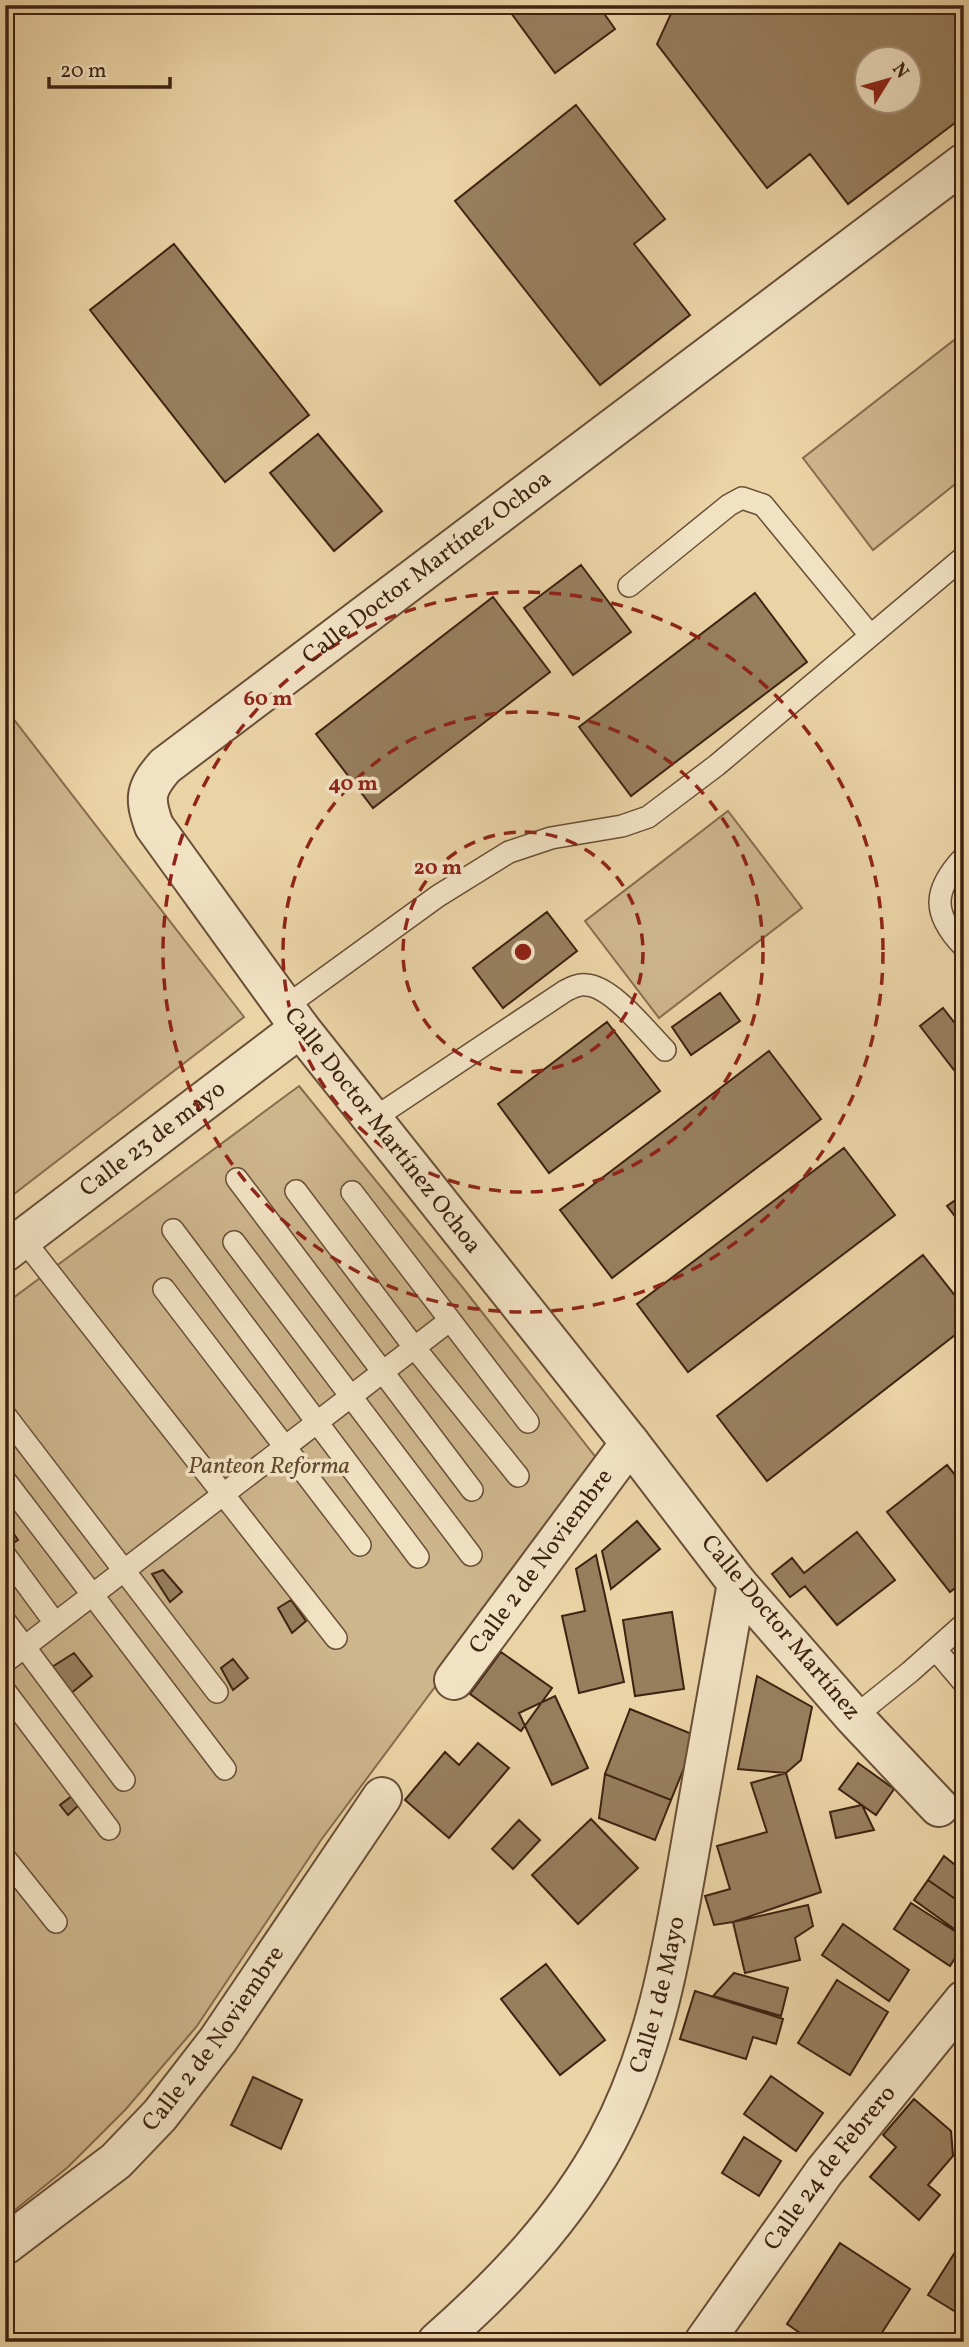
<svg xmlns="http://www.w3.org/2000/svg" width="969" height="2347" font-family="Vollkorn,serif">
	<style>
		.green { fill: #cdb58c; stroke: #866c4f; stroke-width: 2 }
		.building { fill: #977f5e; stroke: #3e2312; stroke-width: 2; fill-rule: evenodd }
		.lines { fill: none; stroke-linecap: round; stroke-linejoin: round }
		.lane-casing { stroke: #694f37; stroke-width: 24 }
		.street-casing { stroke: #694f37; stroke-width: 42 }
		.lane { stroke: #f1e2c4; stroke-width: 21 }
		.street { stroke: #f1e2c4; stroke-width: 38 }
		.ring { fill: none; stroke: #8f2418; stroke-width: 3.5; stroke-dasharray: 12 9 }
		.labels { text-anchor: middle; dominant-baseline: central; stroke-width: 7; stroke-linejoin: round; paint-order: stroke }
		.street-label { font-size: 24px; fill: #3e2312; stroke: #f1e2c4 }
		.park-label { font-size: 24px; font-style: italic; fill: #624830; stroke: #f1e2c4 }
		.centre { fill: #8f2418; stroke: #f1e2c4; stroke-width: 3.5 }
		.ring-label { font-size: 21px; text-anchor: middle; font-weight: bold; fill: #8f2418; stroke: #f1e2c4; stroke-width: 7; stroke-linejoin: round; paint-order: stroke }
	</style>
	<rect width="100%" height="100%" fill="#ead3a5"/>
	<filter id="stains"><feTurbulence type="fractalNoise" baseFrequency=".00286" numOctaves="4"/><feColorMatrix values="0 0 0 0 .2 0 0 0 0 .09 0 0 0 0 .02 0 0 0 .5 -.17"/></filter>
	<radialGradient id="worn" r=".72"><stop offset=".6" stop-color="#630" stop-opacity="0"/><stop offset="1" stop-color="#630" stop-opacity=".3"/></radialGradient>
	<!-- green -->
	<path class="green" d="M 958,337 L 964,344 L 964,477 L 873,550 L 803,458 Z
		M 5,708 L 244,1017 L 5,1201 Z
		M 728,811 L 802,908 L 659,1018 L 585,921 Z
		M 299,1086 L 463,1288 L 601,1464 L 321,1840 L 197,2026 L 126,2109 L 68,2167 L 5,2218 L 5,1304 Z"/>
	<!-- building -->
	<path class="building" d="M 521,5 L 598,5 L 615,29 L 555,73 L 511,13 Z
		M 675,5 L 912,5 L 915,9 L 920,5 L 954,5 L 964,18 L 964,116 L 848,204 L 810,154 L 767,188 L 657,44 ZM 867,60 L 909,60 L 909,102 L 867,102 Z
		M 576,105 L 665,219 L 634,244 L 690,315 L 600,385 L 455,201 Z
		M 174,244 L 309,415 L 225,482 L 90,310 Z
		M 318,434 L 382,511 L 334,551 L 270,473 Z
		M 581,565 L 631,632 L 573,675 L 524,608 Z
		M 755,593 L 807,662 L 631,796 L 579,727 Z
		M 493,597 L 550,672 L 373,808 L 316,734 Z
		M 547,912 L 577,951 L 503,1008 L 473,968 Z
		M 720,993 L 740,1021 L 691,1055 L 672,1027 Z
		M 943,1008 L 964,1035 L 964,1083 L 920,1026 Z
		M 607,1022 L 660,1091 L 549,1173 L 498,1104 Z
		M 769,1051 L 821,1119 L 612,1278 L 560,1210 Z
		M 844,1148 L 895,1215 L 688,1372 L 637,1304 Z
		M 964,1194 L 964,1228 L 947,1206 Z
		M 923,1255 L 964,1307 L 964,1328 L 767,1481 L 717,1416 Z
		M 947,1465 L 964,1486 L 964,1581 L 950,1592 L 887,1512 Z
		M 5,1521 L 18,1540 L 6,1548 L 5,1547 Z
		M 637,1521 L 660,1549 L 611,1589 L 602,1551 Z
		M 857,1532 L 895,1580 L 837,1625 L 805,1586 L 790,1597 L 772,1574 L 792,1558 L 804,1573 Z
		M 596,1555 L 624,1682 L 579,1693 L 562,1616 L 585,1611 L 576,1569 Z
		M 163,1570 L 182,1592 L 170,1602 L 152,1574 Z
		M 291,1600 L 306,1621 L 292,1633 L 278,1608 Z
		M 672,1612 L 684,1689 L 635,1696 L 623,1620 Z
		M 501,1652 L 552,1688 L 521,1731 L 470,1694 Z
		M 74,1653 L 92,1676 L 64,1699 L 44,1672 Z
		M 233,1659 L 248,1678 L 233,1690 L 221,1668 Z
		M 757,1676 L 812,1707 L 801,1760 L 786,1773 L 738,1769 Z
		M 555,1696 L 588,1768 L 552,1785 L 519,1713 Z
		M 630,1709 L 697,1736 L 671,1800 L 605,1774 Z
		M 478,1743 L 509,1768 L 449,1838 L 405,1800 L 445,1752 L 459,1765 Z
		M 858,1763 L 894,1789 L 876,1815 L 839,1789 Z
		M 786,1773 L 821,1892 L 733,1922 L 714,1925 L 705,1896 L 730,1889 L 717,1846 L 767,1832 L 751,1783 Z
		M 605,1774 L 671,1800 L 655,1840 L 599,1818 Z
		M 72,1796 L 79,1805 L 68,1815 L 60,1805 Z
		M 862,1805 L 874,1830 L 836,1838 L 830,1812 Z
		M 591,1819 L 638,1868 L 578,1924 L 532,1875 Z
		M 519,1820 L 540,1840 L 513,1869 L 492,1849 Z
		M 944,1856 L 964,1872 L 964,1905 L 928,1880 Z
		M 928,1880 L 964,1905 L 964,1936 L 914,1900 Z
		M 911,1903 L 964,1937 L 964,1944 L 950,1966 L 894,1929 Z
		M 808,1905 L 813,1926 L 795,1938 L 800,1960 L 745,1973 L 733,1922 Z
		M 843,1924 L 909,1970 L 889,2001 L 822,1955 Z
		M 546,1964 L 605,2040 L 560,2075 L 501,1999 Z
		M 734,1973 L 788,1988 L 781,2016 L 713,1996 Z
		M 837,1980 L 888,2012 L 850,2075 L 798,2043 Z
		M 695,1991 L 783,2019 L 776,2044 L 753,2037 L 746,2059 L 680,2039 Z
		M 771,2076 L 823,2113 L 796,2151 L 744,2114 Z
		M 253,2077 L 302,2100 L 281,2149 L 231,2125 Z
		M 914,2099 L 951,2131 L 953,2156 L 928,2185 L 940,2195 L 919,2220 L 870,2177 L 896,2147 L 883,2135 Z
		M 744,2137 L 781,2161 L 759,2196 L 722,2173 Z
		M 964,2238 L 964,2317 L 928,2295 Z
		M 840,2243 L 910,2289 L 876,2342 L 813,2342 L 787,2324 Z"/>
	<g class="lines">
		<!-- lane casing -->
		<g class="lane-casing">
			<path id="lane" d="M 629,586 L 729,505 L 742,498 L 763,505 L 870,635
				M 964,857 C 933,890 931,913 964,947
				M 285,1007 L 438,896 L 509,852 L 551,838 L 622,826 L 648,817 L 717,765 L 964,557
				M 373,1119 L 565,991 C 571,988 578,984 586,985 C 612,986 647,1032 665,1050
				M 237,1179 L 472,1490
				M 296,1191 L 414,1347 L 518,1476
				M 352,1192 L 528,1422
				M 173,1230 L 418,1557
				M 23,1239 L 336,1638
				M 234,1242 L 471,1555
				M 164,1289 L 360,1545
				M 5,1415 L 217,1692
				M 5,1480 L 225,1769
				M 5,1555 L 55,1623
				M 5,1621 L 124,1780
				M 936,1650 L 964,1683
				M 5,1662 L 449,1321
				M 5,1691 L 109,1829
				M 854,1717 L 910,1672 L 964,1624
				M 5,1858 L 56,1922"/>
		</g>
		<!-- street casing -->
		<g class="street-casing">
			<g id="street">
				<path id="s1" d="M 5,1252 L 300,1028"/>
				<path id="s2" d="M 454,1680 L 630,1443"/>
				<path id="s3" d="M 939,1807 L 854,1717 L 737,1583 L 630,1443 L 300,1028 L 154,826 C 144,798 145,789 165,766 L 964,163"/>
				<path id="s4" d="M 5,2245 L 116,2161 L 160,2115 L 218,2040 L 382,1797"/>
				<path id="s5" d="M 437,2342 C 503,2284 565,2219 607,2141 C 657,2048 673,1946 691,1843 C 706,1756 722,1669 737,1583"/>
				<path id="s6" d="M 704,2342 L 824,2172 L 964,2000"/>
			</g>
		</g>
		<!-- lane -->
		<use href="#lane" class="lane"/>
		<!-- street -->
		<use href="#street" class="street"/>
	</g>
	<!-- distance rings -->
	<g class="ring">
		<circle cx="523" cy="952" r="120"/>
		<circle cx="523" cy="952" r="240"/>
		<circle cx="523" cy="952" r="360"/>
	</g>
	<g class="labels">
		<!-- street labels -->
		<g class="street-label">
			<text stroke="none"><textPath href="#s3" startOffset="1652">Calle Doctor Martínez Ochoa</textPath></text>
			<text transform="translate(382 1131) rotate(52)">Calle Doctor Martínez Ochoa</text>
			<text stroke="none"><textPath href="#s1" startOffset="186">Calle 23 de mayo</textPath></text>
			<text stroke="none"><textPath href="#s2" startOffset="147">Calle 2 de Noviembre</textPath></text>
			<text transform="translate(780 1628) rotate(50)">Calle Doctor Martínez</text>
			<text stroke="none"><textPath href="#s5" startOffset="420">Calle 1 de Mayo</textPath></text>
			<text stroke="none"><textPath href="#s4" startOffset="296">Calle 2 de Noviembre</textPath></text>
			<text stroke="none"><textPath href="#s6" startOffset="215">Calle 24 de Febrero</textPath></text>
		</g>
		<!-- park labels -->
		<g class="park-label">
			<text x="269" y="1467">Panteon Reforma</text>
		</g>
	</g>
	<circle cx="523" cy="952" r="10" class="centre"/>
	<g class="ring-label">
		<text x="268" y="705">60 m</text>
		<text x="353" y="790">40 m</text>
		<text x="438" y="874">20 m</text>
	</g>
	<!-- margin -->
	<rect width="969" height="2347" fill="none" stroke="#ead3a5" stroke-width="28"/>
	<rect x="7" y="7" width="955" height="2333" fill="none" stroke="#3e2312" stroke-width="3.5"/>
	<rect x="14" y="14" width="941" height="2319" fill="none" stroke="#3e2312" stroke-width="2"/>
	<!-- north arrow -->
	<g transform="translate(888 80) rotate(53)"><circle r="33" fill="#f1e2c4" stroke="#a9967d" stroke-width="2"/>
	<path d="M0-5L12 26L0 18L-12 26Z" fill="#8f2418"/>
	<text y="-10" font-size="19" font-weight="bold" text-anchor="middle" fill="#3e2312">N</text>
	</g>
	<!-- scale -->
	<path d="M49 77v10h121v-10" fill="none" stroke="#3e2312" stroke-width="3.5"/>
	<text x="60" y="77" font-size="21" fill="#3e2312" stroke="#f1e2c4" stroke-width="5" paint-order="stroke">20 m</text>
	<rect width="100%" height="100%" filter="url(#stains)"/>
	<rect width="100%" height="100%" fill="url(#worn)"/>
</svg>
